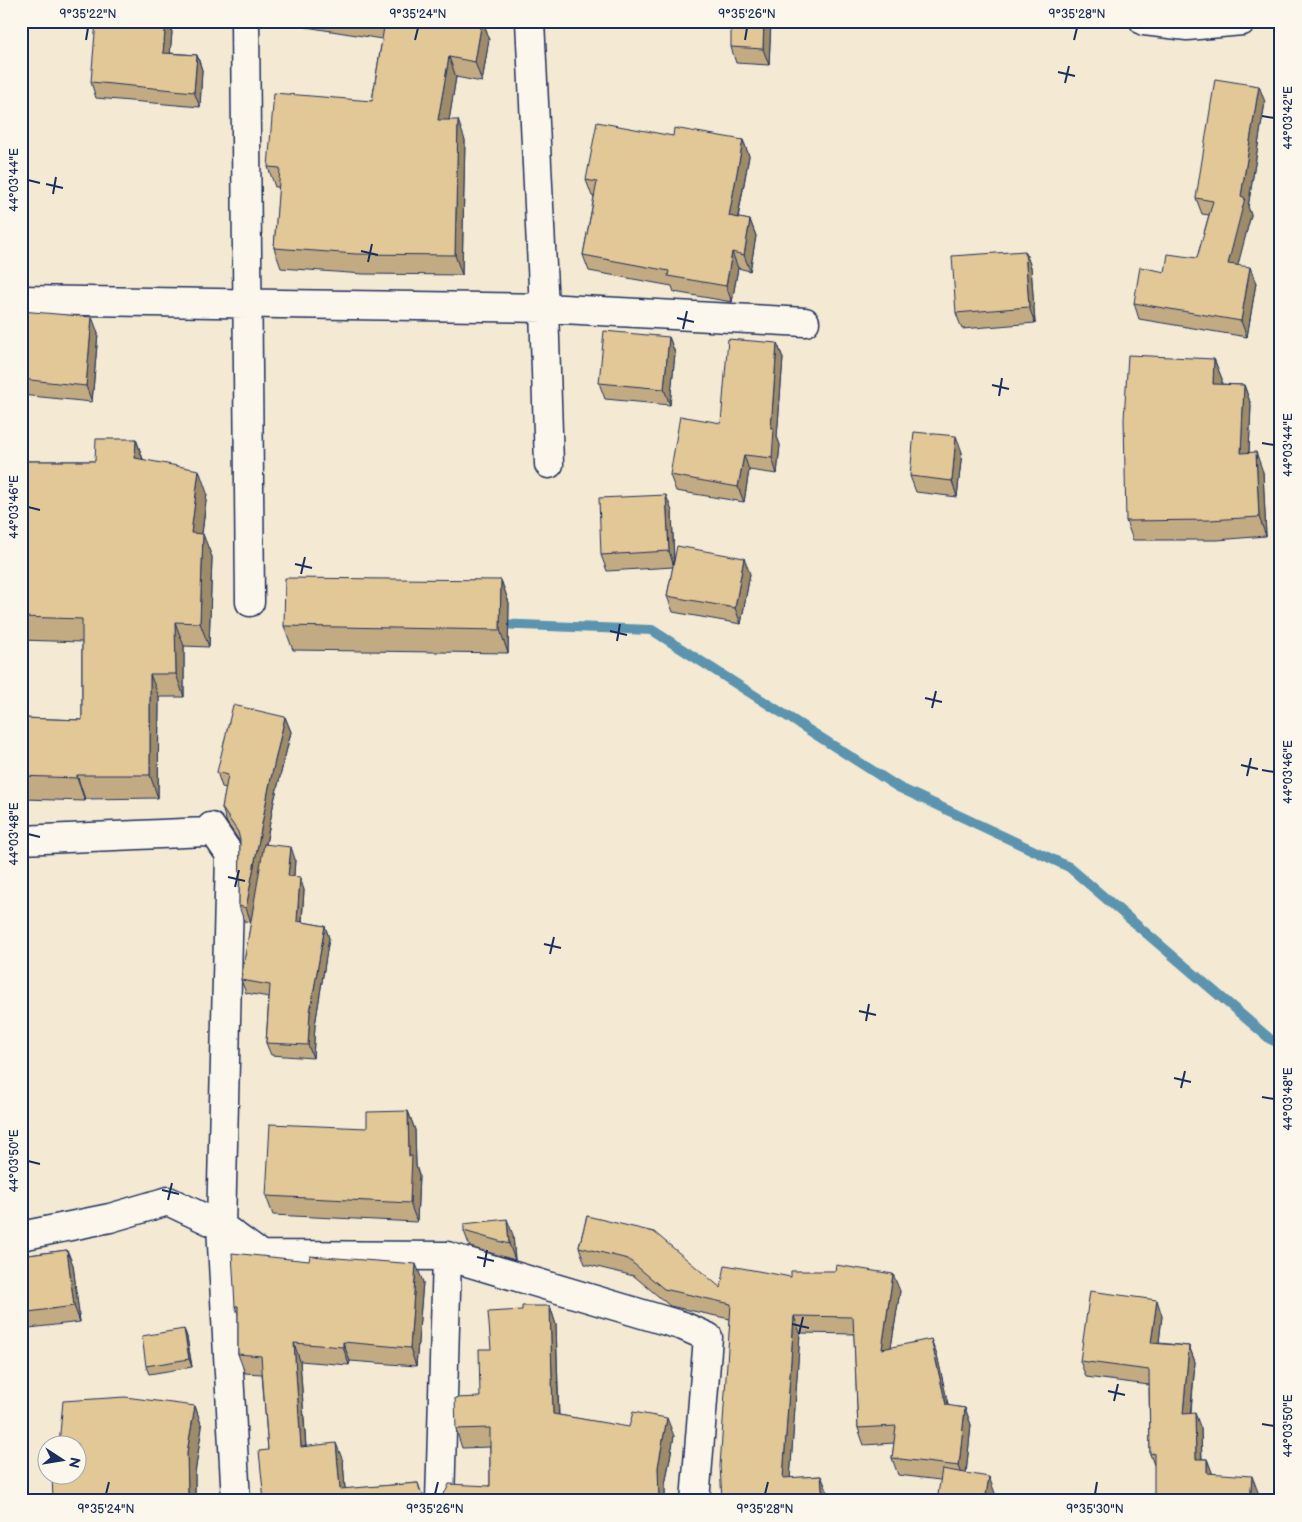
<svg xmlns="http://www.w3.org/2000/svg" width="1302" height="1522" font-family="'Balsamiq Sans',sans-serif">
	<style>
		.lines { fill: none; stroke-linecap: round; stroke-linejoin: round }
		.stream { stroke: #5c94af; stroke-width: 10 }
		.minor-casing { stroke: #1b2f5e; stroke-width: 31 }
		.tertiary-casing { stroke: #1b2f5e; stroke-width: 31 }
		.minor { stroke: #fbf7ec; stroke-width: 28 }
		.tertiary { stroke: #fbf7ec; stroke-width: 28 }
		.wall { fill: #c2ab82; stroke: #1b2f5e }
		.shaded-wall { fill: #9e8b6a; stroke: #1b2f5e }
		.building { fill: #e2c797; stroke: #1b2f5e }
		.ticks { fill: none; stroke: #1b2f5e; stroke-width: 2 }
		.neatline { fill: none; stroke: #1b2f5e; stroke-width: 2 }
		.ticks-label { font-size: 12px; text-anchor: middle; fill: #1b2f5e }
	</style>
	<rect width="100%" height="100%" fill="#f4e9d2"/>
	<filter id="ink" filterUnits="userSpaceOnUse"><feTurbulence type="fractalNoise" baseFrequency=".02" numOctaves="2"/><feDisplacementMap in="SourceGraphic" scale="10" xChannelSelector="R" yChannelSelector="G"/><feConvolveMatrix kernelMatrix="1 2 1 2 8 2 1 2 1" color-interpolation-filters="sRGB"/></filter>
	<g filter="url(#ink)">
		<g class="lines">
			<!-- stream -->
			<path class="stream" d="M 496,624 L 652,630 L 898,787 L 1069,867 L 1270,1039 L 1281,1044"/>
			<!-- minor casing -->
			<g class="minor-casing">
				<path id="minor" d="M 245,21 L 250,602
					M 530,21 L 544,308 L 549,464
					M 21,300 L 544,308 L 805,322
					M 21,840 L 207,832 L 211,827 L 230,855 L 221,1226 L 236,1501
					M 21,1236 L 110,1218 L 168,1201 L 221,1226 L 261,1255 L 447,1256
					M 440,1501 L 447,1256 L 683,1326 L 708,1337 L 695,1501"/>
			</g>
			<!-- tertiary casing -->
			<g class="tertiary-casing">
				<path id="tertiary" d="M 1144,21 L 1187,26 L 1242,21"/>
			</g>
			<!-- minor -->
			<use href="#minor" class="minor"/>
			<!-- tertiary -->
			<use href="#tertiary" class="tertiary"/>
		</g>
		<!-- wall -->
		<path class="wall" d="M 304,21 L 483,21 L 489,39 L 482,82 L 456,77 L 449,120 L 465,140 L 462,275 L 363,274 L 281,268 L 274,248 L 279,187 L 275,187 L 268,167 L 372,101 L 382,39 L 306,27 Z
			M 771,21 L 769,65 L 736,63 L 731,47 Z
			M 172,32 L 170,53 L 197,55 L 202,70 L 200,107 L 96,98 L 91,82 Z
			M 1265,102 L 1248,207 L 1251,215 L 1237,265 L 1256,283 L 1247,337 L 1139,319 L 1134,303 L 1197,258 L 1209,215 L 1202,214 L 1196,198 Z
			M 673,136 L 743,140 L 749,156 L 738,218 L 750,220 L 756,236 L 750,271 L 738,268 L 732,302 L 674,292 L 672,286 L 589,271 L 583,255 L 594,197 L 592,196 L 586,180 Z
			M 1025,251 L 1031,267 L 1035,323 L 962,329 L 956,313 Z
			M 21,311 L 98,333 L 92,402 L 21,395 Z
			M 669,337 L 675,353 L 670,405 L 605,399 L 599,383 Z
			M 777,343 L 783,358 L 777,437 L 780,445 L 777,474 L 749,470 L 744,502 L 676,491 L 670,475 L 721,423 Z
			M 1214,359 L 1222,379 L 1221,384 L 1244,385 L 1251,405 L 1249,452 L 1263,472 L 1266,536 L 1217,540 L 1133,540 L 1126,521 Z
			M 136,439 L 143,459 L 207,493 L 202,534 L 212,557 L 209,647 L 184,646 L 184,697 L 159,697 L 158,798 L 85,799 L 85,801 L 25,799 L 21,789 L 21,718 L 82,720 L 82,642 L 21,640 L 21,461 L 95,461 Z
			M 962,452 L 957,497 L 916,492 L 910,476 Z
			M 672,511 L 674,560 L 750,574 L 741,624 L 673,612 L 667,596 L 673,567 L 607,571 L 601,555 Z
			M 501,580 L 509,603 L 508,653 L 293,650 L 284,626 Z
			M 285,717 L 291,732 L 274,801 L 266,844 L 295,859 L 294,876 L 304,890 L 302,922 L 325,926 L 329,938 L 315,1025 L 313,1058 L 271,1055 L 266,1043 L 269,997 L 246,993 L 241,980 L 251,922 L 244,921 L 239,906 L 240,842 L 227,823 L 222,808 L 226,788 L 222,787 L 217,772 Z
			M 408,1111 L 415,1130 L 416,1166 L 419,1175 L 417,1222 L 273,1215 L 266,1196 L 367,1128 Z
			M 587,1216 L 721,1288 L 791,1277 L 900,1291 L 891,1347 L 937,1355 L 948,1406 L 965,1408 L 971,1425 L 966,1473 L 995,1493 L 940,1480 L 898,1475 L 892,1458 L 894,1443 L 864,1445 L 858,1428 L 854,1334 L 800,1333 L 790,1478 L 821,1476 L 828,1493 L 828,1501 L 722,1501 L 730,1319 L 670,1306 L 634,1276 L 585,1264 L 579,1247 Z
			M 464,1231 L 513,1235 L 515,1260 L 470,1247 Z
			M 67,1250 L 73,1265 L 80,1322 L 21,1329 L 21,1256 Z
			M 423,1282 L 416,1366 L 350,1361 L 349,1365 L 300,1361 L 306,1446 L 343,1461 L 345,1489 L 418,1483 L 421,1492 L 425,1496 L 433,1498 L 490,1486 L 490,1447 L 462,1448 L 456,1429 L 480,1397 L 491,1349 L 522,1310 L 550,1306 L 556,1325 L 559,1415 L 674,1436 L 665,1485 L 665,1501 L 264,1501 L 268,1450 L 262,1374 L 245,1373 L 238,1354 L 238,1314 L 235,1306 Z
			M 1162,1316 L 1159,1343 L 1189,1346 L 1195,1362 L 1191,1413 L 1201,1429 L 1202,1459 L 1207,1459 L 1212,1473 L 1258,1492 L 1154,1465 L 1150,1454 L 1149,1385 L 1086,1377 L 1080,1361 Z
			M 184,1329 L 187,1337 L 192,1367 L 149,1374 L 146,1366 Z
			M 195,1406 L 202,1427 L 195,1473 L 195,1501 L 53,1501 Z"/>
		<!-- shaded-wall -->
		<path class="shaded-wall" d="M 166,21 L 168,21 L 172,32 L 169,68 L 163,53 Z
			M 482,21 L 483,21 L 489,39 L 482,82 L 475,62 Z
			M 764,21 L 771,21 L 769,65 L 763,49 Z
			M 197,55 L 202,70 L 200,107 L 194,92 Z
			M 449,57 L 456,77 L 446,140 L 438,120 Z
			M 1259,86 L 1265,102 L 1248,207 L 1251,215 L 1234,280 L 1228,264 L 1241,196 Z
			M 458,120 L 465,140 L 462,275 L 455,255 Z
			M 743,140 L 749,156 L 735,232 L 729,216 Z
			M 750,220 L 756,236 L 750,271 L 744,255 Z
			M 1025,251 L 1031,267 L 1035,323 L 1029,307 Z
			M 732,252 L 738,268 L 732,302 L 726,286 Z
			M 1250,267 L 1256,283 L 1247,337 L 1241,321 Z
			M 92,317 L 98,333 L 92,402 L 86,386 Z
			M 669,337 L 675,353 L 670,405 L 664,389 Z
			M 777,343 L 783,358 L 777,437 L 780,445 L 777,474 L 772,458 L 771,429 Z
			M 1214,359 L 1222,379 L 1220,404 L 1213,384 Z
			M 1244,385 L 1251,405 L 1248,472 L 1241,453 Z
			M 956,436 L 962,452 L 957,497 L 952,481 Z
			M 136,439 L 144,463 L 135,458 Z
			M 1256,452 L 1263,472 L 1266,536 L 1259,517 Z
			M 744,455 L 749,470 L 744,502 L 738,487 Z
			M 199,470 L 207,493 L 199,557 L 191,533 Z
			M 666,495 L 672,511 L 674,567 L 669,551 Z
			M 203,534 L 212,557 L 209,647 L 200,623 Z
			M 744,558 L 750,574 L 741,624 L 735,608 Z
			M 501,580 L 509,603 L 508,653 L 500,630 Z
			M 175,622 L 184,646 L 184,697 L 176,674 Z
			M 150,674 L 159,697 L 158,798 L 150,775 Z
			M 285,717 L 291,732 L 274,801 L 251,922 L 246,908 L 269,787 Z
			M 77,775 L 85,799 L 85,801 L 77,778 Z
			M 291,847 L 295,859 L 293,889 L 288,876 Z
			M 300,877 L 304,890 L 301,934 L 297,921 Z
			M 325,926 L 329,938 L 315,1025 L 313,1058 L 308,1045 L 310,1012 Z
			M 408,1111 L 415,1130 L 416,1166 L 419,1175 L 417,1222 L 410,1203 Z
			M 507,1219 L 513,1235 L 515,1260 L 509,1244 Z
			M 67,1250 L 73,1265 L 80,1322 L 74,1306 Z
			M 416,1264 L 423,1282 L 416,1366 L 410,1348 Z
			M 893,1274 L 900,1291 L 888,1366 L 882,1349 Z
			M 1157,1300 L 1162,1316 L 1157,1359 L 1151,1343 Z
			M 550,1306 L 556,1325 L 559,1432 L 553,1414 Z
			M 794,1316 L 800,1333 L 789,1495 L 783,1478 Z
			M 184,1329 L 187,1337 L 192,1367 L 189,1359 Z
			M 931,1339 L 937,1355 L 952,1422 L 946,1405 Z
			M 343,1342 L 350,1361 L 349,1365 L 343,1347 Z
			M 294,1343 L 300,1361 L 307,1465 L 301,1447 Z
			M 1189,1346 L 1195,1362 L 1189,1430 L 1183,1414 Z
			M 195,1406 L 202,1427 L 195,1473 L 195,1501 L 190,1501 L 188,1496 L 187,1452 Z
			M 965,1408 L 971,1425 L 965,1483 L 959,1466 Z
			M 1195,1413 L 1201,1429 L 1202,1475 L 1196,1459 Z
			M 667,1418 L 674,1436 L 665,1485 L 665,1501 L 659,1501 L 658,1467 Z
			M 336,1443 L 343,1461 L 346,1501 L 340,1489 Z
			M 1207,1459 L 1213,1475 L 1207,1473 Z
			M 821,1476 L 828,1493 L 828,1501 L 823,1501 Z
			M 1252,1476 L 1258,1492 L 1257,1501 L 1250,1501 Z
			M 989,1477 L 995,1493 L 993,1501 L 985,1501 Z"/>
		<!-- building -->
		<path class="building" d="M 96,21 L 166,21 L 163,53 L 197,55 L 194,92 L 91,82 Z
			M 385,21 L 482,21 L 475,62 L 449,57 L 438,120 L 458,120 L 455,255 L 356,254 L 274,248 L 280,168 L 268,167 L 274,93 L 372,101 Z
			M 731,21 L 764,21 L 763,49 L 731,47 Z
			M 1215,79 L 1259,86 L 1241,196 L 1245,198 L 1228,264 L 1250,267 L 1241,321 L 1134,303 L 1140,267 L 1165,272 L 1168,254 L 1197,258 L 1213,201 L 1196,198 Z
			M 597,122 L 673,136 L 674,128 L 743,140 L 729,216 L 750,220 L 744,255 L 732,252 L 726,286 L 668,276 L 669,271 L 583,255 L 597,182 L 586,180 Z
			M 1025,251 L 1029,307 L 956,313 L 952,256 Z
			M 21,311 L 92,317 L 86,386 L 21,379 Z
			M 604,331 L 669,337 L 664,389 L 599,383 Z
			M 728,339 L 777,343 L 771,429 L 774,429 L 772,458 L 744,455 L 738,487 L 670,475 L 680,416 L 721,423 Z
			M 1128,355 L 1214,359 L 1213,384 L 1244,385 L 1241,453 L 1256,452 L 1259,517 L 1210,520 L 1126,521 L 1124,419 Z
			M 914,432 L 956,436 L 952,481 L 910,476 Z
			M 96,439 L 136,439 L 135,458 L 199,470 L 191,533 L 203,534 L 200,623 L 175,622 L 176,674 L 150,674 L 150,775 L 77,775 L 77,778 L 21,776 L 21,718 L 82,720 L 82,619 L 21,617 L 21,461 L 95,461 Z
			M 666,495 L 669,551 L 601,555 L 599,498 Z
			M 677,546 L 744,558 L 735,608 L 667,596 Z
			M 285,578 L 501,580 L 500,630 L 284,626 Z
			M 233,705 L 285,717 L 269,787 L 246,908 L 239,906 L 240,840 L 238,832 L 222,808 L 228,775 L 217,772 Z
			M 264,844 L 291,847 L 288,876 L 300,877 L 297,921 L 325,926 L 310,1012 L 308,1045 L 266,1043 L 270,985 L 241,980 Z
			M 408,1111 L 409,1156 L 412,1156 L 410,1203 L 266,1196 L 270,1124 L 367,1128 L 367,1112 Z
			M 587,1216 L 654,1232 L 721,1288 L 725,1265 L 791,1277 L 791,1271 L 835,1271 L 836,1265 L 893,1274 L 882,1349 L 931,1339 L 946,1405 L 965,1408 L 959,1466 L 892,1458 L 896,1426 L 858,1428 L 853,1317 L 794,1316 L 783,1478 L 821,1476 L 823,1501 L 722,1501 L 720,1466 L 731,1304 L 664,1289 L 628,1259 L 579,1247 Z
			M 507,1219 L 509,1244 L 464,1231 L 464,1224 Z
			M 67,1250 L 74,1306 L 21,1313 L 21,1256 Z
			M 232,1253 L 309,1261 L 310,1256 L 416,1264 L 410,1348 L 343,1342 L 343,1347 L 294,1343 L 301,1447 L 336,1443 L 340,1489 L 418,1483 L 420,1491 L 425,1496 L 433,1498 L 441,1496 L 446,1491 L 449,1484 L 490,1486 L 490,1428 L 456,1429 L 455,1398 L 480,1397 L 479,1349 L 491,1349 L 488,1312 L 522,1310 L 522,1306 L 550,1306 L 553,1414 L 629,1427 L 633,1412 L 667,1418 L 658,1467 L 659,1501 L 264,1501 L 259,1451 L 268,1450 L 261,1356 L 238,1354 L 238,1306 L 235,1306 Z
			M 1090,1291 L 1157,1300 L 1151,1343 L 1189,1346 L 1183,1414 L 1195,1413 L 1196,1459 L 1207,1459 L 1207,1473 L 1252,1476 L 1250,1501 L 1154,1501 L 1154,1453 L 1150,1454 L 1149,1370 L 1080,1361 Z
			M 184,1329 L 189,1359 L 146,1366 L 142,1336 Z
			M 125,1397 L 195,1406 L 187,1452 L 188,1496 L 132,1498 L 132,1501 L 53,1501 L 52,1474 L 78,1474 L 78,1444 L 59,1444 L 63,1401 Z
			M 942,1469 L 989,1477 L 985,1501 L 937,1501 Z"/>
	</g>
	<!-- ticks -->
	<path class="ticks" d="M 86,40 L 88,28M 415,40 L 418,28M 745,40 L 747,28M 1074,40 L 1077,28M 1058,72 L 1075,76M 1065,83 L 1069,66M 1262,116 L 1274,118M 28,180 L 40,183M 46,184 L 63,188M 53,194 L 56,177M 361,251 L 378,255M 368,262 L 372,244M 677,318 L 694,322M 683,329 L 687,311M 992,385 L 1009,389M 999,396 L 1002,378M 1262,443 L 1274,445M 28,507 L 40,510M 295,564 L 312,568M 301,574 L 305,557M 610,631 L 627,635M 617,641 L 620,624M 925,698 L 942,702M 932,708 L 936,691M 1241,765 L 1258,769M 1262,770 L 1274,772M 1247,776 L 1251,758M 28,834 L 40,837M 228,877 L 245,881M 235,887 L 239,870M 544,944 L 561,948M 550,954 L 554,937M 859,1011 L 876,1015M 866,1021 L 869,1004M 1174,1078 L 1191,1082M 1181,1088 L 1185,1071M 1262,1097 L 1274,1099M 28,1161 L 40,1164M 162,1190 L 179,1194M 168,1200 L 172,1183M 477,1257 L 494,1261M 484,1267 L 487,1250M 792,1324 L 809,1328M 799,1334 L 803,1317M 1108,1391 L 1125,1395M 1114,1401 L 1118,1384M 1262,1424 L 1274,1426M 106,1494 L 109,1482M 435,1494 L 438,1482M 765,1494 L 768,1482M 1095,1494 L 1097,1482"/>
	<!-- margin -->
	<rect width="1302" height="1522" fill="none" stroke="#fbf7ec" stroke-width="55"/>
	<!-- north arrow -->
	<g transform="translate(62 1460) rotate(102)"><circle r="24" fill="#fbf7ec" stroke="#a1a7b3"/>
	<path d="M0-4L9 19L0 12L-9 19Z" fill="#1b2f5e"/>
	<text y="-8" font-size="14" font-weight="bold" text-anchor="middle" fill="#1b2f5e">N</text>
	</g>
	<rect x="28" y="28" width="1246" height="1466" class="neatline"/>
	<g class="ticks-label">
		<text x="88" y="18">9°35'22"N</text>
		<text x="418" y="18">9°35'24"N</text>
		<text x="747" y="18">9°35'26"N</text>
		<text x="1077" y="18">9°35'28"N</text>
		<text transform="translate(1288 118) rotate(-90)" y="4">44°03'42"E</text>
		<text transform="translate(14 180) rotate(-90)" y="4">44°03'44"E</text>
		<text transform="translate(1288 445) rotate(-90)" y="4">44°03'44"E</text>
		<text transform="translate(14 507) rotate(-90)" y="4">44°03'46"E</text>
		<text transform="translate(1288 772) rotate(-90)" y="4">44°03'46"E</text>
		<text transform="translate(14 834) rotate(-90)" y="4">44°03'48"E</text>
		<text transform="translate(1288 1099) rotate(-90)" y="4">44°03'48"E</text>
		<text transform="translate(14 1161) rotate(-90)" y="4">44°03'50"E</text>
		<text transform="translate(1288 1426) rotate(-90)" y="4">44°03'50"E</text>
		<text x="106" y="1513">9°35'24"N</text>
		<text x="435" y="1513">9°35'26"N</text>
		<text x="765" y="1513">9°35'28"N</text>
		<text x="1095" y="1513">9°35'30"N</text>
	</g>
</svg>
